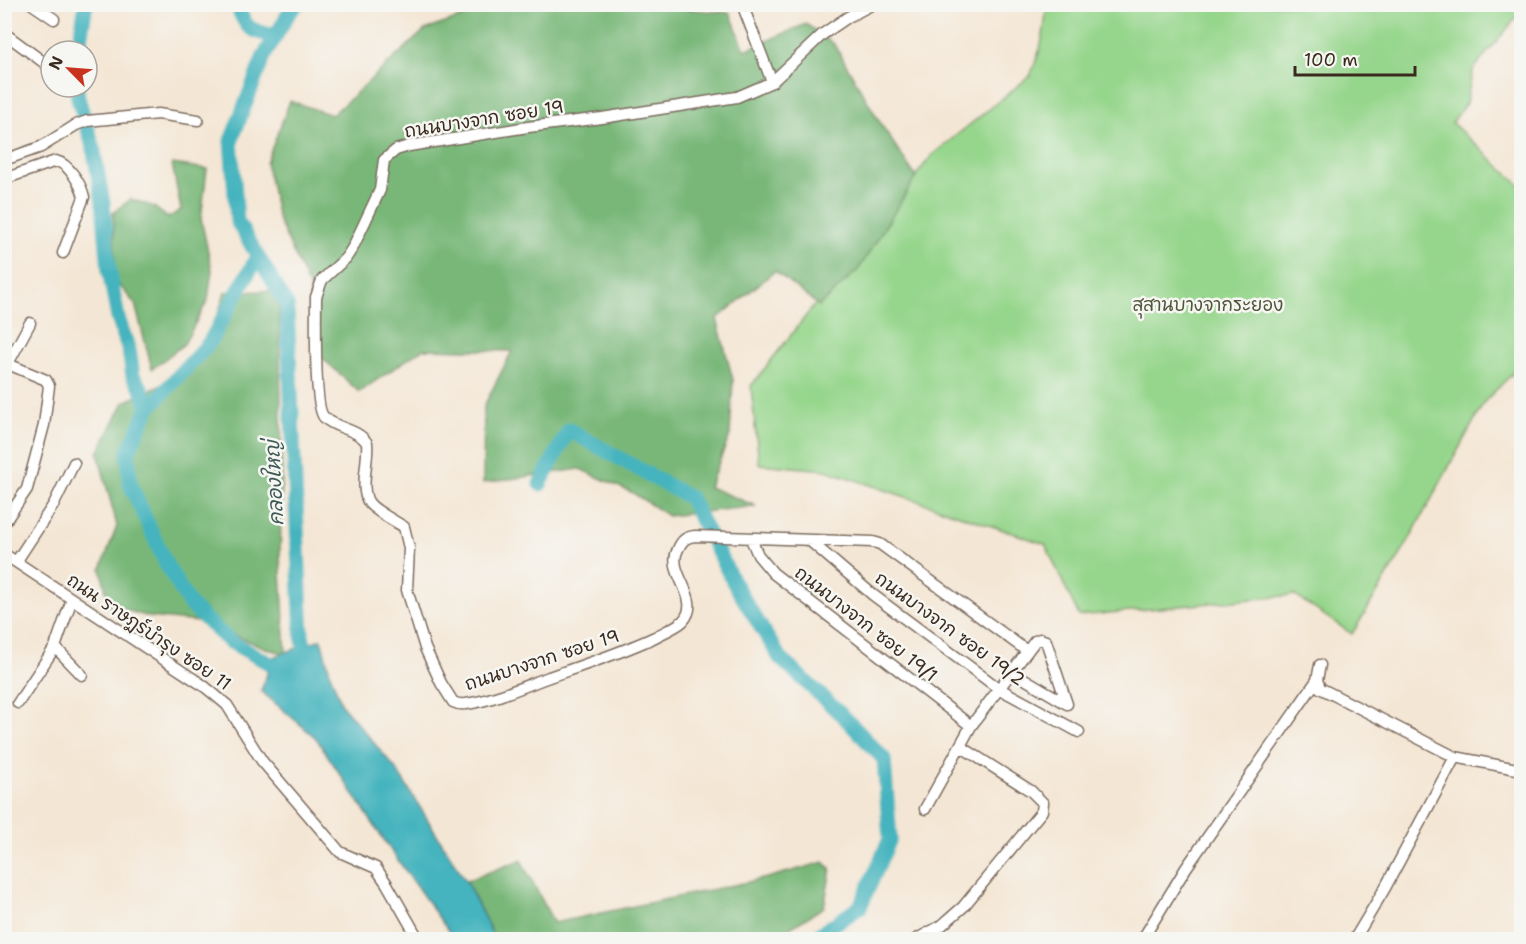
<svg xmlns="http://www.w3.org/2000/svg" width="1526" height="944" font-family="'Shantell Sans','Playpen Sans Thai',sans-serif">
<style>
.green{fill:#96d68c;stroke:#688055;stroke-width:1.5}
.forest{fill:#78b778;stroke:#5a704b;stroke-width:1.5}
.water{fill:#45b4be;stroke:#406f6e;stroke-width:1.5}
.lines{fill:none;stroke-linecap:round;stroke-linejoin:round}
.river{stroke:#45b4be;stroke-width:15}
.minor-casing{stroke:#7c6c5e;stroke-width:13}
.minor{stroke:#fff;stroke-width:10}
.labels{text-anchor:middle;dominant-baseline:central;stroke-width:5;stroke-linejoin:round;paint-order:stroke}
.street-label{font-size:18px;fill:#3b2a1e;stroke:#f6f6f2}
.park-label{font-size:18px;fill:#52553a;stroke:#f6f6f2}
.water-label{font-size:20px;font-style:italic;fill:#3e5a56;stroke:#f6f6f2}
</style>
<rect width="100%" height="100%" fill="#f6f6f2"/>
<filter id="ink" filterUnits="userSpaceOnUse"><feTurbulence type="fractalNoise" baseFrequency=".0167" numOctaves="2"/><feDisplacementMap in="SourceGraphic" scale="12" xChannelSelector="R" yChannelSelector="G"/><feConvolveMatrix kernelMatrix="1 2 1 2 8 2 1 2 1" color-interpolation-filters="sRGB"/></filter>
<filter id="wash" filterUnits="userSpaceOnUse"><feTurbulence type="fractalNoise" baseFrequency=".008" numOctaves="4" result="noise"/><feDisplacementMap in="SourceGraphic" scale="24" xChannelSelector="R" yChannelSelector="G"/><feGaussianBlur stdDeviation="1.35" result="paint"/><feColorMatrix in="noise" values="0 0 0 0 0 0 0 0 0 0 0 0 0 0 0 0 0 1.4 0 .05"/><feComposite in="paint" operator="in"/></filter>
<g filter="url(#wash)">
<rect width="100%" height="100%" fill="#f4e6d4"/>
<path class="green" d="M1046,5h475v7l-48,58 -7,33 -14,20 69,63v179l-36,36 -81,148 -52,85 -58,-39 -215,21 -34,-72 -219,-74 -67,-6 -8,-78 181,-231 98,-79c10,-23 16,-47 16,-71z"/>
<path class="forest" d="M653,4l9,3 68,6 15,37 61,-26 28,20 48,82 34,51 -57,92 -40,37 -44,-35 -58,48 16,61 -3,55 -21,52 47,19 -88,10 -35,-23 -53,-24 -97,14 1,-77 28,-55 -89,-2 -64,43 -42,-39 -8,-66 -31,-68 -12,-56 24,-62 42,14 93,-85 72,-25z
M172,164l35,5 -6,50 11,51 -4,30 -24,44 -32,25 -17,-65 -19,-23 -3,-68 18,-14 23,8 14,11 13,-8z
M279,291l3,185 -2,80 6,97 -15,-3 -72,-28 -50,-5 -40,-12 -8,-36 16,-43 -19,-73 26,-51 51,-23 22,-16 12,-20 16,-51z
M521,860l33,63 213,-45 57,-16 7,7 -7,38 -53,33 -276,-1 -29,-58z"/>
<path class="water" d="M321,639l10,37 11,29 54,64 70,112 29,58h-41l-64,-90 -74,-111 -55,-47 12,-34z"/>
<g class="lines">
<path class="river" d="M237,4c8,26 14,27 39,32
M297,4l-8,9 -25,43 -33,85 6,80 50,84 15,331 6,27
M78,51l8,-47
M77,87l1,11 15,48 10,57 6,67 9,48 11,32 4,26 9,13 6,20
M258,256l-49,87 -61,66 -20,43 2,32 36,80 24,41 39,36 49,27 9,7
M540,484l29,-54 121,68 44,85 46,75 64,59 40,42 6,80 -30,68 -49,33"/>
</g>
</g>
<g filter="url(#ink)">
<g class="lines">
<defs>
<path id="minor" d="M32,4l22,15
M742,4l30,78
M873,4l-25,13 -25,17 -51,48 -35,15 -135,21 -74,9 -119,19 -13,4 -12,10 -4,30 -27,57 -7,11 -24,22 -6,17c0,18 -2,111 8,120 11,12 33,11 43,26 2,17 -8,46 2,60 6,8 26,18 35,24l5,21 -2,42 18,58 16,35 12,19c4,2 8,3 13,2 28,-4 56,-17 83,-27 35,-12 72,-24 106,-40 9,-5 20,-9 28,-16 21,-23 -18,-47 -5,-72 4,-9 8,-12 17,-13l178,6 7,2 147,107
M4,33l42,31
M4,160l37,-13 35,-22 11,-4 71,-7 40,6
M4,179l52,-18c13,3 25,23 28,36l-21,56
M5,369l25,-46
M4,523l23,-34 17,-64 5,-39 -3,-6 -38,-16
M751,539l7,16 15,18 198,153
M810,541l63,54 125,93 81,44
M4,554l200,132 23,19 35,56 78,91 36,16 11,16 32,56
M16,562l38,-58 20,-41
M55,647l27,28
M1320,665l-3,15 3,8 135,69 67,13
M1011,671l56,33
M18,703l37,-56 17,-48
M925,809l46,-83 64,-85 5,-2 6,2 21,63
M915,940l26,-14 22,-19 79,-96 1,-8 -12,-12 -71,-45
M1142,940l44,-72 131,-188
M1354,940l31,-52 70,-131"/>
</defs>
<use href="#minor" class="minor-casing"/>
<use href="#minor" class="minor"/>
</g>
</g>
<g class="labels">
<g class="street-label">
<text transform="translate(484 119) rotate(-9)">ถนนบางจาก ซอย 19</text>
<text transform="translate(866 624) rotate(38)">ถนนบางจาก ซอย 19/1</text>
<text transform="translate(950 629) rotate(36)">ถนนบางจาก ซอย 19/2</text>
<text transform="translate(149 632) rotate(34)">ถนน ราษฎร์บำรุง ซอย 11</text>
<text transform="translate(542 660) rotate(-18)">ถนนบางจาก ซอย 19</text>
</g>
<g class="park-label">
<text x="1208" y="305">สุสานบางจากระยอง</text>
</g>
<g class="water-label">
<text transform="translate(274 483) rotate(-93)">คลองใหญ่</text>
</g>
</g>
<rect width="1526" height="944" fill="none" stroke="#f6f6f2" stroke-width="24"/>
<g transform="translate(69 69) rotate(295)"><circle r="28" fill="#f6f6f2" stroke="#aba49d" stroke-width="1.5"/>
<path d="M0-4.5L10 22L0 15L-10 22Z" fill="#c8321e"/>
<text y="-9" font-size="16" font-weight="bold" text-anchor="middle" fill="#3b2a1e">N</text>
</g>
<path d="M1295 66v9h120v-9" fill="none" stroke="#3b2a1e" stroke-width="3"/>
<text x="1304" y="66" font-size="18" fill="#3b2a1e" stroke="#f6f6f2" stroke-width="4.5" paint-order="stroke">100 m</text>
</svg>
